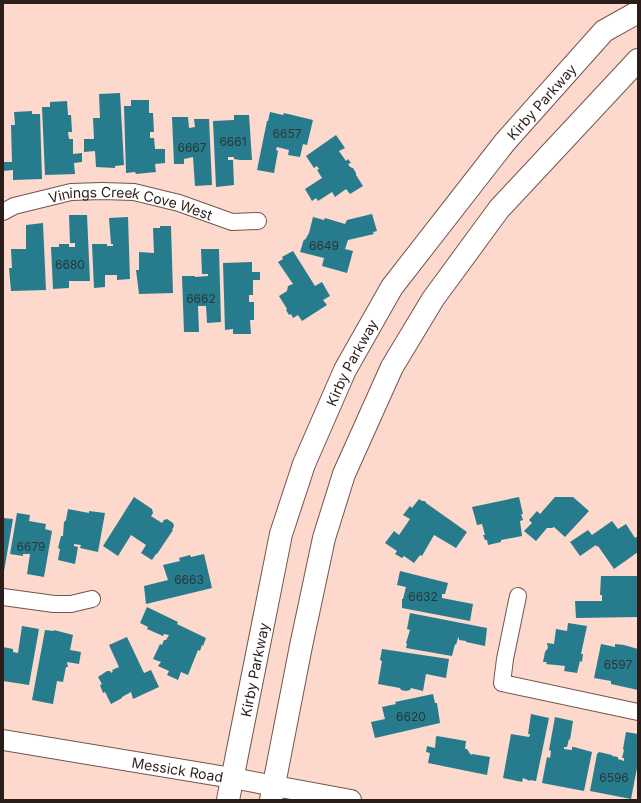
<svg xmlns="http://www.w3.org/2000/svg" width="641" height="803" font-family="Inter,sans-serif">
<style>
.building{fill:#267c8d}
.lines{fill:none;stroke-linecap:round;stroke-linejoin:round}
.minor-casing{stroke:#73554c;stroke-width:18}
.tertiary-casing{stroke:#73554c;stroke-width:22}
.secondary-casing{stroke:#73554c;stroke-width:24}
.minor{stroke:#fff;stroke-width:16}
.tertiary{stroke:#fff;stroke-width:20}
.secondary{stroke:#fff;stroke-width:22}
.labels{text-anchor:middle;dominant-baseline:central;stroke-width:3.5;stroke-linejoin:round;paint-order:stroke}
.number-label{font-size:12px;fill:#2a3637}
.street-label{font-size:14px;fill:#2b1e1a;stroke:#fcd8cd}
</style>
<rect width="100%" height="100%" fill="#fcd8cd"/>
<path class="building" d="M120,93l4,72 -9,1v2l-19,-1 -1,-16 -11,1v-13h10l-1,-21h7l-1,-24z
M131,100h18v13h4l1,19h-4v6h4l1,11h10v14l-10,1 1,8 -20,2 -1,-2 -9,1 -2,-67h7z
M67,101l1,14h3l1,17h-4l1,7h4v15l9,-1v9l-8,1 1,11 -30,1 -3,-68h8v-5z
M32,111v3h8l2,65 -29,1v-10l-10,1v-9h9l-1,-37h4l-1,-13z
M270,112l13,3 1,-2 29,7 -6,25 -4,-1 -3,13 -12,-2 1,-5 -12,-3 -1,3 2,1 -4,22 -17,-3 10,-49h1z
M234,115h15l3,45h-12l-6,-1v-2h-6v3h5l1,25 -18,2 -3,-66 21,-1z
M172,117h16l1,11 6,-1 -1,-8h15l3,66 -17,1 -2,-29 -9,2v5h-10z
M336,135l9,13 -6,3 7,10 2,-2 3,4 -3,1 2,3 3,1 3,5v2l7,11 -13,8 -4,-5 -11,8 -3,-5 -14,9 -2,-3 -4,3 -7,-12 17,-11 -5,-8 2,-1 -2,-3 -3,2 -8,-12z
M372,214l5,17 -4,1 1,2 -26,6 -3,9 8,2 -6,22 -25,-7 2,-8 -24,-6 4,-13 1,1 4,-7 4,-16 11,3 1,-2 20,6 2,-4z
M69,215h18l3,66h-21v7l-16,1 -2,-42h8v-3h10v3h6v-4h-5z
M128,217l2,62 -13,1v-5h-12v12l-11,1 -2,-44h15v2h6v-2h-2l-2,-26z
M43,223l3,67 -35,1 -2,-23h3l-1,-19h15v-24z
M160,226h11l2,67 -34,1 -3,-24h3v-18l15,1 -1,-25h7z
M201,249h18l2,73 -14,1 -1,-17h-8l1,26h-15l-2,-56h13v1l13,-1v-2h-6z
M293,251l22,35 7,-4 8,14 -7,4 4,5 -25,16 -4,-6 -5,3 -2,-4 -2,1 -3,-5 1,-1 -8,-13 8,-5 1,-5 5,-2 -15,-22 5,-3 -1,-2z
M252,262v10h8v8h-7v15h-4v7h5v18h-4l1,14h-18v-5l-8,1 -2,-67z
M134,497l18,12 1,4 -2,3 11,7 2,-3 3,-1 6,4 1,3 -2,4h1l-16,24h-1l-4,6 -11,-7 5,-8 -15,-10 -13,21 -15,-10z
M519,497l4,17h-2l2,6 -3,1 2,15 -21,4v2l-13,3 -1,-5h-2l-2,-5h2l-3,-11 -5,1 -5,-18z
M555,497h18l16,14 -24,26 -11,-10 -2,1h-5l-11,13 -12,-10 8,-8 -3,-3 8,-9 3,3z
M419,499l3,2h2l2,1v1l41,29 -11,16 -22,-13 -12,21 -2,-1 -6,8 -10,-7 -2,2 -7,-4 2,-3 -12,-8 9,-12 5,4 11,-16 -7,-4 7,-9 2,2z
M68,509l21,4v-2l16,2 -7,39 -18,-4 1,-3 -7,-1v2l4,1 -3,17 -17,-4 2,-11 -2,-1 3,-12h2l1,-14 2,-2z
M17,513l13,2 -1,6 17,3 -1,5 7,2 -8,46 -17,-3 3,-20h-7v2l-13,-2z
M3,518l10,1 -9,52h-1z
M612,521l6,8 8,-5 9,14 3,-2v16l-24,17 -16,-23 -1,1 -1,-2 -16,11 -10,-14 18,-12 4,5z
M204,554l8,34 -66,16 -2,-18 24,-6 -5,-15 17,-4 -1,-3 11,-3 1,2z
M400,571l48,12 -3,11h-3v4l31,6 -3,17 -68,-13v-9h1l3,-12 -9,-2z
M601,576h37v41l-62,1 -1,-17h27v-6h-2z
M147,607l31,15 -1,2 29,14 -3,8 -1,-1 -2,6 -2,-1 -10,25 -7,-3 -3,8 -11,-5 2,-4 -11,-5 3,-4 -8,-3 7,-15 2,1 2,-5h2l3,-5 -5,-1 -1,2 -16,-7 1,-2 -8,-4z
M410,613l77,15 -2,18 -19,-4v-1l-7,-1v-2l-2,-1 1,1 -2,7 -1,-1 -3,12 -46,-8 1,-4 -1,-1 4,-13 -3,-1z
M568,623l19,3 -6,28h2l-1,8 -2,-1 -3,12 -13,-2 1,-5 -19,-2 1,-2h-4l2,-10 3,-4 -1,-5 7,1 2,-15 11,2z
M22,626l17,3 -10,56 -26,-4v-34l10,2v3l5,1z
M45,630l9,1v-1l19,5 -3,15 11,2 -2,12 -12,-2 1,5h-2l-3,15 -6,-1 -4,23 -21,-4z
M127,637l17,36 7,-3 8,17 -26,12 -2,-7 -9,5v1l-11,6 -6,-12 -2,1 -3,-8 2,-1 -4,-7 9,-6h3l1,2 2,-2 -1,-1 7,-3 -10,-22z
M601,644l14,3v-3l9,1 14,4v41l-27,-6v-3l-17,-3z
M382,649l67,10 -3,19 -20,-4 -3,17 -12,-3 -1,2 -4,1 -5,-1 -1,-2 -22,-4 4,-23 -2,-1z
M433,694l2,9h2l3,20 -65,15 -4,-16 14,-3 -3,-12 14,-3 -1,-2z
M531,714l18,4 -13,63 -6,-1v1l-7,-3 -1,4 -19,-4 8,-44 18,3 1,-3h-2z
M555,717l18,4 -3,19 -1,-1 -2,8h-3v2l8,1v-3h2l18,5 -8,39 -42,-8 5,-26 3,1 1,-7 -2,-1z
M626,732l12,2v29l-7,36 -41,-8 7,-37 2,-2 13,3v1l6,1v2l6,2v-3h-2l2,-8 -1,-1z
M437,736l29,5 -1,8h2l4,6 1,-1 18,3 -3,18 -59,-12 2,-10 -4,-1 1,-6 8,2 1,-11z"/>
<g class="lines">
<defs>
<g id="minor">
<path id="s1" d="M3,212l11,-6 57,-14 31,-1 32,1 45,11 53,19 26,-1"/>
<path d="M518,596l-13,63 -3,24 136,29"/>
<path d="M3,597l51,7h17l21,-5"/>
</g>
<g id="tertiary">
<path id="s2" d="M3,740l229,38 119,22"/>
</g>
<g id="secondary">
<path id="s3" d="M228,800l53,-266 23,-70 41,-94 47,-83 113,-145 99,-111 34,-19"/>
<path d="M271,800l30,-154 23,-108 20,-64 48,-107 41,-68 66,-90 139,-149"/>
</g>
</defs>
<use href="#minor" class="minor-casing"/>
<use href="#tertiary" class="tertiary-casing"/>
<use href="#secondary" class="secondary-casing"/>
<use href="#minor" class="minor"/>
<use href="#tertiary" class="tertiary"/>
<use href="#secondary" class="secondary"/>
</g>
<g class="labels">
<g class="number-label">
<text x="287" y="133">6657</text>
<text x="233" y="141">6661</text>
<text x="192" y="147">6667</text>
<text x="324" y="245">6649</text>
<text x="70" y="264">6680</text>
<text x="201" y="298">6662</text>
<text x="31" y="546">6679</text>
<text x="189" y="579">6663</text>
<text x="423" y="596">6632</text>
<text x="618" y="664">6597</text>
<text x="411" y="716">6620</text>
<text x="614" y="777">6596</text>
</g>
<g class="street-label">
<text stroke="none"><textPath href="#s3" startOffset="781">Kirby Parkway</textPath></text>
<text stroke="none"><textPath href="#s1" startOffset="132">Vinings Creek Cove West</textPath></text>
<text stroke="none"><textPath href="#s3" startOffset="457">Kirby Parkway</textPath></text>
<text stroke="none"><textPath href="#s3" startOffset="133">Kirby Parkway</textPath></text>
<text stroke="none"><textPath href="#s2" startOffset="177">Messick Road</textPath></text>
</g>
</g>
<rect width="641" height="803" fill="none" stroke="#2b1e1a" stroke-width="8"/>
</svg>
